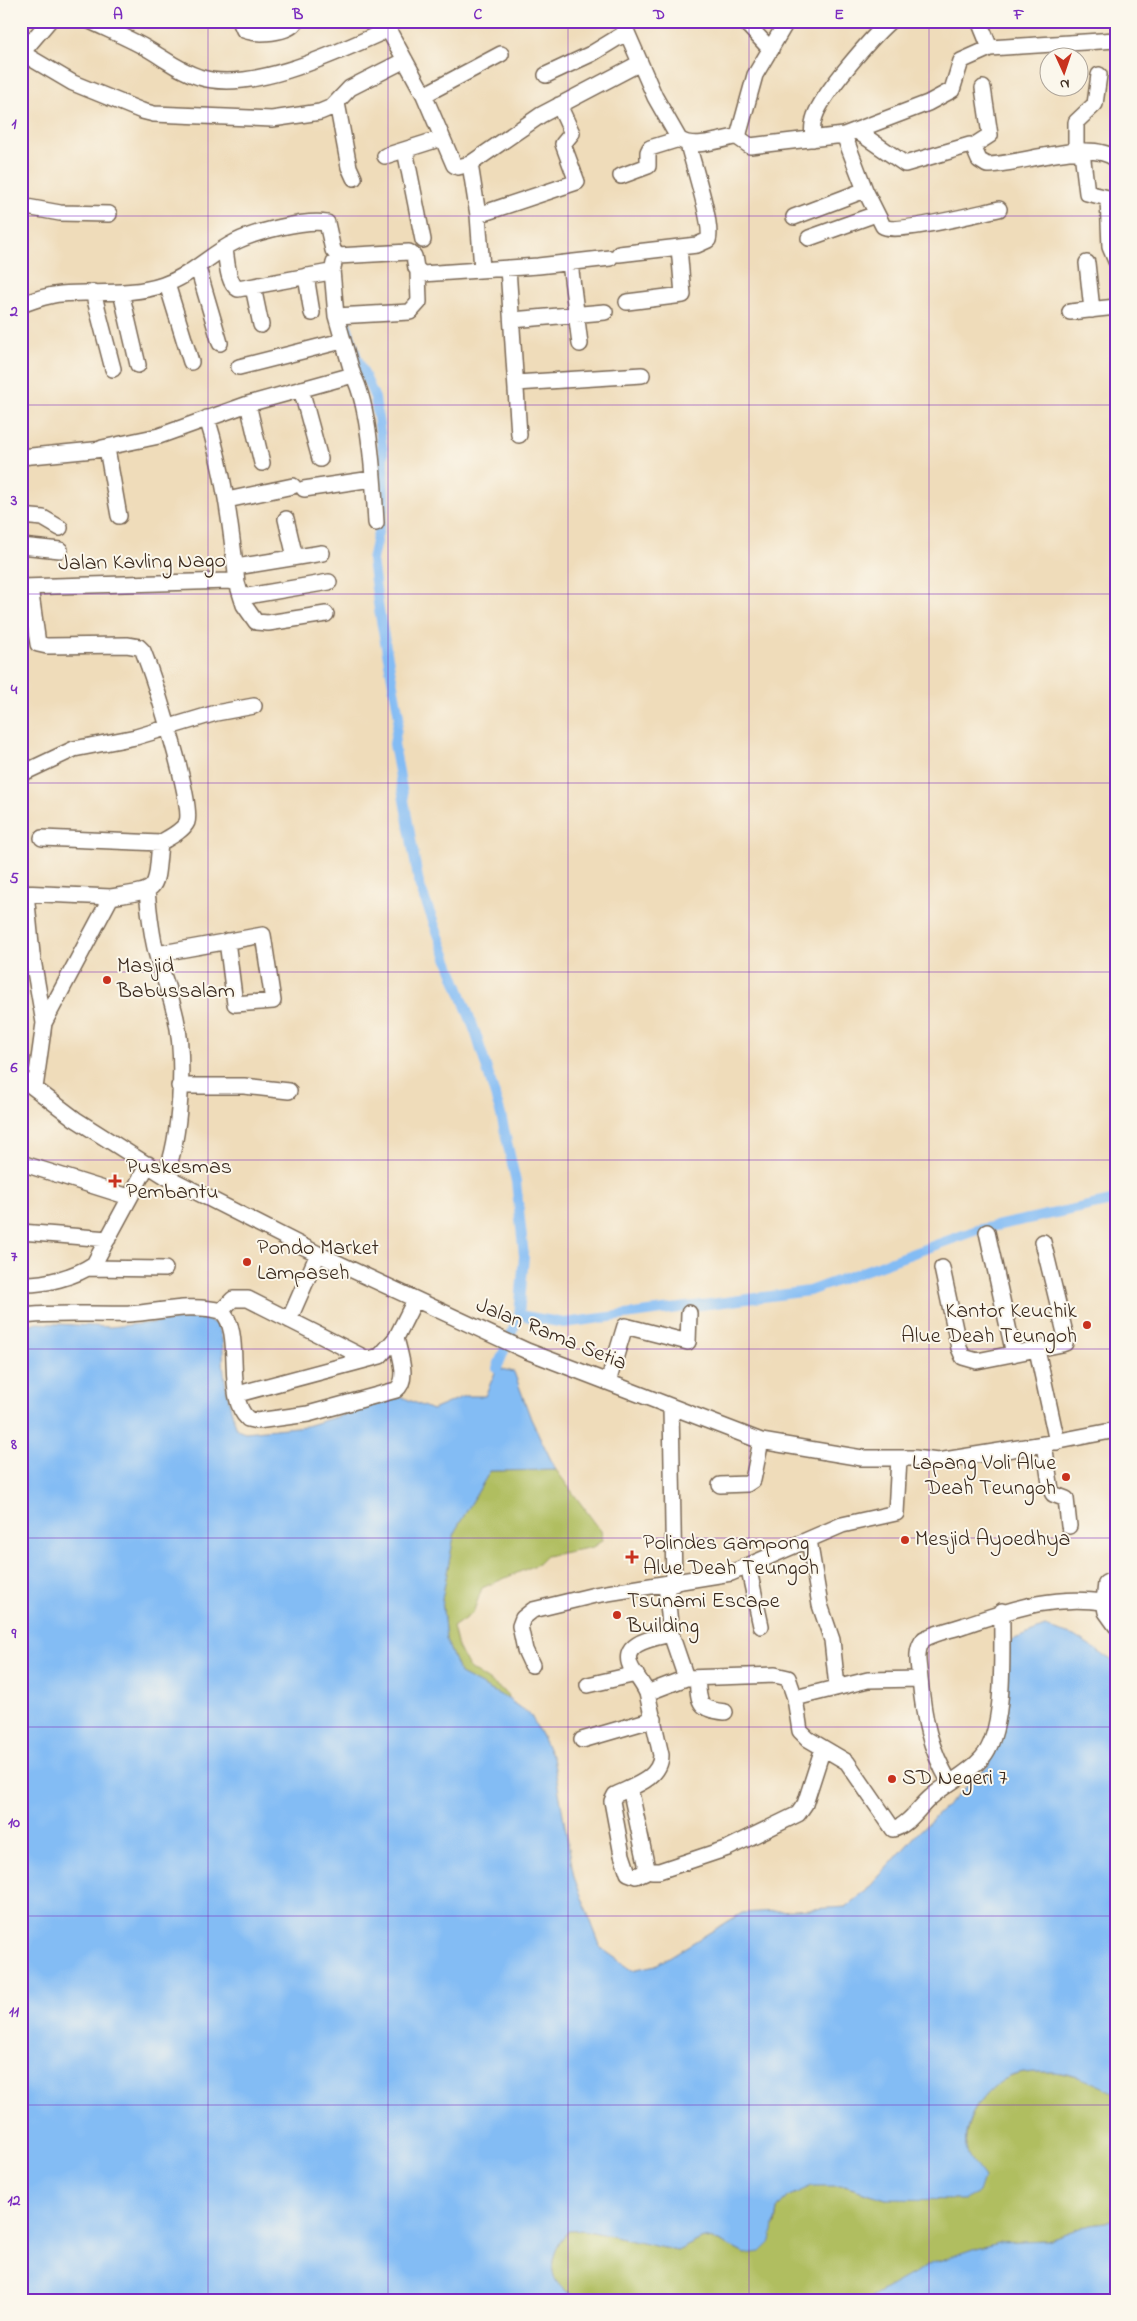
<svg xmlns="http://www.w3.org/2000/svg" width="1137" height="2321" font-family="'Indie Flower',sans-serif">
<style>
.green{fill:#b0be60;stroke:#76743f}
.water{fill:#83bcf4;stroke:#5f7389}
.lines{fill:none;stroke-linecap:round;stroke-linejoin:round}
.canal{stroke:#83bcf4;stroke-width:10}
.minor-casing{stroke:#7a6855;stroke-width:18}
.minor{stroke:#fff;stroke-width:15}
.grid{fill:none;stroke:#7b2cbf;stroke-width:1;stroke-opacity:0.55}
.poi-dot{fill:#c8321e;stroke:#fbf7ec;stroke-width:2}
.labels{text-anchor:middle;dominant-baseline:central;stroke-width:4;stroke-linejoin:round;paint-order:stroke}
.street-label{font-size:22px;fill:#3b2a1e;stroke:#fbf7ec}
.poi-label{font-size:22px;fill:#3b2a1e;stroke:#fbf7ec;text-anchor:start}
.neatline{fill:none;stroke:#7b2cbf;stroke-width:2}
.grid-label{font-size:16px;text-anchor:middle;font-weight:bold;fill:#7b2cbf}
</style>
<rect width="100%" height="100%" fill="#fbf7ec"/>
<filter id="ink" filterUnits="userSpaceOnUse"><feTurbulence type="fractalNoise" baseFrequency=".02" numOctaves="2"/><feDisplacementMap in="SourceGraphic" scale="10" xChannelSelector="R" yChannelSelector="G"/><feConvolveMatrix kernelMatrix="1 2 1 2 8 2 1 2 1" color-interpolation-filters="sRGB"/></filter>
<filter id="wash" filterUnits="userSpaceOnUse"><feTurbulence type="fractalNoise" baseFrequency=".0096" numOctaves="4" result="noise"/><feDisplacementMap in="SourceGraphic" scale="20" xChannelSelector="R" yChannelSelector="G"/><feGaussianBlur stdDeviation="1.12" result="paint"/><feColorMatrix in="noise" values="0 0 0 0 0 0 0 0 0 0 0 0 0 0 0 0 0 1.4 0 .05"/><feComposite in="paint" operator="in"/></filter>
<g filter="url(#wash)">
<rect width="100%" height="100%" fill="#efdcba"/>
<path class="green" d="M556,1470l45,61 2,9 -10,7 -47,9 -8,8 -56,24 -9,25 -20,14 5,20 11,21 38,25 1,6 -48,-25 -14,-34 -4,-41 13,-68 35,-60z
M1056,2072l30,7 30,14v125l-9,4 -16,2 -44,16 -49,2 -21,6 -43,15 -67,37h-263c-10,-2 -23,-2 -32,-6 -30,-12 -21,-45 -3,-63l15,-1 93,21 26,-13 16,3 26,13 30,-29 2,-15 10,-13 25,-12 32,1 42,13 98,-21c-5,-7 -15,-17 -17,-26 -7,-28 17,-65 43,-75 14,-6 31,-5 46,-5z"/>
<path class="water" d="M200,1318c7,2 16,4 19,11 6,13 3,29 5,43 2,20 7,38 13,57l8,3 61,-6 96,-29 30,13 33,-14h20l12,-28 17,4 17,47 25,51 -66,1 -35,60 -13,68 4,41 14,34 48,25 23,17 22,42 21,119 27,71 31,22 24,-5 86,-52 104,-6 18,-14 54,-60 70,-67 14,-65v-57l43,-17 29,9 42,27v430c-20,-9 -39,-19 -62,-21 -14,0 -32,-1 -45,5 -25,12 -50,46 -42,75 3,9 12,19 17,26l-5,15 -14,7 -79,-1 -41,-13h-33l-25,11 -10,13 -6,31 -11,11 -15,2 -26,-13 -16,-3 -26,13 -93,-21 -15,1c-18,18 -27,50 3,63 9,4 22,4 32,6h-583v-975l18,-2 71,4z
M1116,2218v82h-249l66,-37 44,-15 21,-6 49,-2 44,-16 16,-2z"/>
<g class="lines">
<path class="canal" d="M345,319l12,39 18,40 8,54 1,52 -12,56 7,50 20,106 -5,28 25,140 57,150 25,81 15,67 8,74 -5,59
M497,1368l22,-53 45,8 245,-32 168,-61 139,-30"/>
</g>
</g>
<g filter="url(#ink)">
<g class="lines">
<defs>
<path id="minor" d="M90,21c19,9 38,17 56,27 18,10 33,23 53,29 51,17 137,-24 184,-45l9,-11
M240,21l4,9c12,5 45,4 52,-9
M622,21l33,76 24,42c14,11 44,0 60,-3
M744,21l27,29
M787,21l-32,54 -16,58 1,6 10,7 94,-11 84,-32 24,-13 9,-29 29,-13 126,-8
M979,21l11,27
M388,29l36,66 30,70 4,2 12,-3 71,-49 99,-52
M22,53l51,30 69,28 12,3 118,5 48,-7 12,-5 18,-19 55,-28
M21,54l28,-33
M546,75l45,-21 36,-22
M424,95l77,-41
M337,103l12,64 5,11
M857,131l48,33 65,-19 3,1 6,14 8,5c33,0 102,-27 129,-6
M844,135l21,55 18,36c11,9 96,-13 116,-17
M813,139c-1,-8 -1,-15 2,-23 8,-23 56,-78 75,-95
M973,146l17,-11 -7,-47
M405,150l18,90
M1076,152v-30l19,-18 4,-29
M1082,152l5,41 21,5 2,49 6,14
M385,156l57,-18
M470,164l8,51 4,54
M621,176l27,-10v-14l2,-4 29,-9
M21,206l39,7 49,1
M478,215l99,-33 -14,-38 9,-11 -13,-28
M794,217l71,-27
M809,238l67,-24
M225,249c2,11 2,34 13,40l92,-17 3,-4 1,-5
M619,254l78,-9 11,-5c6,-13 -16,-79 -20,-96
M570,263l10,81
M1087,263l5,47
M198,268l22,75
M508,268l11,167
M332,270l4,46 17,59c17,31 21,111 23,148
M306,276l6,37
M167,284l24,78
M253,287l8,38
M93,292l20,77
M121,292l17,73
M627,302l56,-7 -4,-48
M21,305c13,-5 26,-10 40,-11 34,-3 70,2 102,-9 28,-9 46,-30 72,-43 20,-10 70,-23 92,-19l6,27 5,6 71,-4 5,4 2,12 6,6 116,-8 72,-8
M1070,312l46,-5
M336,316l74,-4 9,-10 -1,-29
M512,320l93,-8
M239,367l103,-26
M516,383l126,-8
M301,389l19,70
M248,404l14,59
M207,418c17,54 24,108 30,165
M102,448l57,-12 89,-32 105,-29
M21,457l83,-8 4,5 11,62
M304,489l68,-10
M227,500l66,-14
M21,516l22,2 17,10
M286,519l9,38
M21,546l39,4
M236,567l86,-14
M21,587l208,-6 8,2 7,22 12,17 12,1 58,-9
M30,587l8,57 9,2 80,-1 12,2 4,4c10,25 51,152 44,171 -4,9 -19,16 -27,21 -5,50 1,46 -49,54l-67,126 -9,65
M242,597l87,-15
M21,774l53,-25 62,-12 80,-24 38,-7
M42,838l118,5
M147,891c2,21 4,41 9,61 6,22 15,43 20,66 9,40 5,120 -11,158
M21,893l90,4
M26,893l6,61 12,69
M157,954l106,-19 10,66 -38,3 -8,-63
M21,1078l54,41 90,57 153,78 209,97 234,90 101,17h52l24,3 106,-17 72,-14
M179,1086h65l45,5
M21,1163l108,34
M21,1232l87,7
M987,1232l27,122
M89,1268l76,1
M942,1268l17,80 4,9 14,4 85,-17 3,-1 1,-6 -23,-95
M21,1284c23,1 54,-7 73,-20l54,-100
M221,1311l12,-12h15l119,60
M21,1316c36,-4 72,-1 108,-2 31,-2 62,-11 92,-3 24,20 2,86 27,108l9,2 51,-7 88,-24c14,-10 3,-38 0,-52
M289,1320l29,-66
M1037,1350l20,92
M608,1382l17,-56 63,16 1,-29
M238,1394l142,-38 16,-18 19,-38
M671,1407l3,177
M1044,1444l7,46 2,4 13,5 3,27
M720,1485l27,-1 6,-4 8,-39
M809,1540l11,65 12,35 5,47
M748,1566l13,60
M666,1584l5,50 15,44 89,-3 13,3 7,20 5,33 8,8 39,23 46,67c15,-3 26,-22 38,-32 16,-14 37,-23 51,-39 25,-28 19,-110 20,-147
M1104,1602l2,-19 10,-5
M532,1665l-7,-15 -5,-24 3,-8 10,-8 62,-15 136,-22 111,-48 54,-12 3,-55
M697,1678c2,25 1,31 28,34
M920,1679c4,41 9,68 30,104
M588,1685l48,-11
M647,1693c-4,-9 -10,-16 -15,-24 -15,-26 22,-31 39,-35
M795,1698l73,-18 52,-1c-1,-13 -6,-29 4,-40 13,-7 27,-9 41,-14 49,-16 86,-30 139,-23l2,10 10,14
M582,1740l72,-21
M630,1788l17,80 5,3h7l69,-23 70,-34 7,-10 18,-56
M646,1865l-1,7 -9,4 -8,-3 -6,-18 -10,-54 3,-6c19,-9 46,-17 46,-40l-14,-62 39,-15"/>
</defs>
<use href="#minor" class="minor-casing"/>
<use href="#minor" class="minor"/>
</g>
</g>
<path class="grid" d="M208,21v2279M388,21v2279M568,21v2279M749,21v2279M929,21v2279M21,216h1095M21,405h1095M21,594h1095M21,783h1095M21,972h1095M21,1160h1095M21,1349h1095M21,1538h1095M21,1727h1095M21,1916h1095M21,2105h1095"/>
<g class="poi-dot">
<circle cx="107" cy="980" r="5"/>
<path d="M112.5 1173.5h5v5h5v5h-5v5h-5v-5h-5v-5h5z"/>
<circle cx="247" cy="1262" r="5"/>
<circle cx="1087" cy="1325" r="5"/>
<circle cx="1066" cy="1477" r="5"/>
<circle cx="905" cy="1540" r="5"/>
<path d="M629.5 1549.5h5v5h5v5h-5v5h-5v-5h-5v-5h5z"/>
<circle cx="617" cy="1615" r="5"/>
<circle cx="892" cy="1779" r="5"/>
</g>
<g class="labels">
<g class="street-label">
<text transform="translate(142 563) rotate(-1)">Jalan Kavling Nago</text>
<text transform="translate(551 1335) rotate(22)">Jalan Rama Setia</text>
</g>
<g class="poi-label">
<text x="117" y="967">Masjid<tspan x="117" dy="25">Babussalam</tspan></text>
<text x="126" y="1168">Puskesmas<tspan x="126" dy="25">Pembantu</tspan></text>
<text x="257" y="1249">Pondo Market<tspan x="257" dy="25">Lampaseh</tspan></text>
<text x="1077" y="1312" text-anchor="end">Kantor Keuchik<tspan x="1077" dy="25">Alue Deah Teungoh</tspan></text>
<text x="1056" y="1464" text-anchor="end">Lapang Voli Alue<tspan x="1056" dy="25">Deah Teungoh</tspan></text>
<text x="915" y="1540">Mesjid Ayoedhya</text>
<text x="643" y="1544">Polindes Gampong<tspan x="643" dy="25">Alue Deah Teungoh</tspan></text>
<text x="627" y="1602">Tsunami Escape<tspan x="627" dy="25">Building</tspan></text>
<text x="902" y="1779">SD Negeri 7</text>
</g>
</g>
<rect width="1137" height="2321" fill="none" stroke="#fbf7ec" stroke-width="55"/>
<g transform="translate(1064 72) rotate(177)"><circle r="24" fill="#fbf7ec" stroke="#aea59a"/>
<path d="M0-4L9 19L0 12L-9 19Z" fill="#c8321e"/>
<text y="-8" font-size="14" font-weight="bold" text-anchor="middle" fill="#3b2a1e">N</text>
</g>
<rect x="28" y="28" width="1082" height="2266" class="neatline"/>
<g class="grid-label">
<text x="118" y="19">A</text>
<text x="298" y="19">B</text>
<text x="478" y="19">C</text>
<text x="659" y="19">D</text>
<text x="839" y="19">E</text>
<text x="1019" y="19">F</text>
<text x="14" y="128">1</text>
<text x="14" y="316">2</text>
<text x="14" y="505">3</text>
<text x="14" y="694">4</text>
<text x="14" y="883">5</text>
<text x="14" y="1072">6</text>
<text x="14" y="1261">7</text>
<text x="14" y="1449">8</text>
<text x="14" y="1638">9</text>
<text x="14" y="1827">10</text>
<text x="14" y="2016">11</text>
<text x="14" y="2205">12</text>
</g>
</svg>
